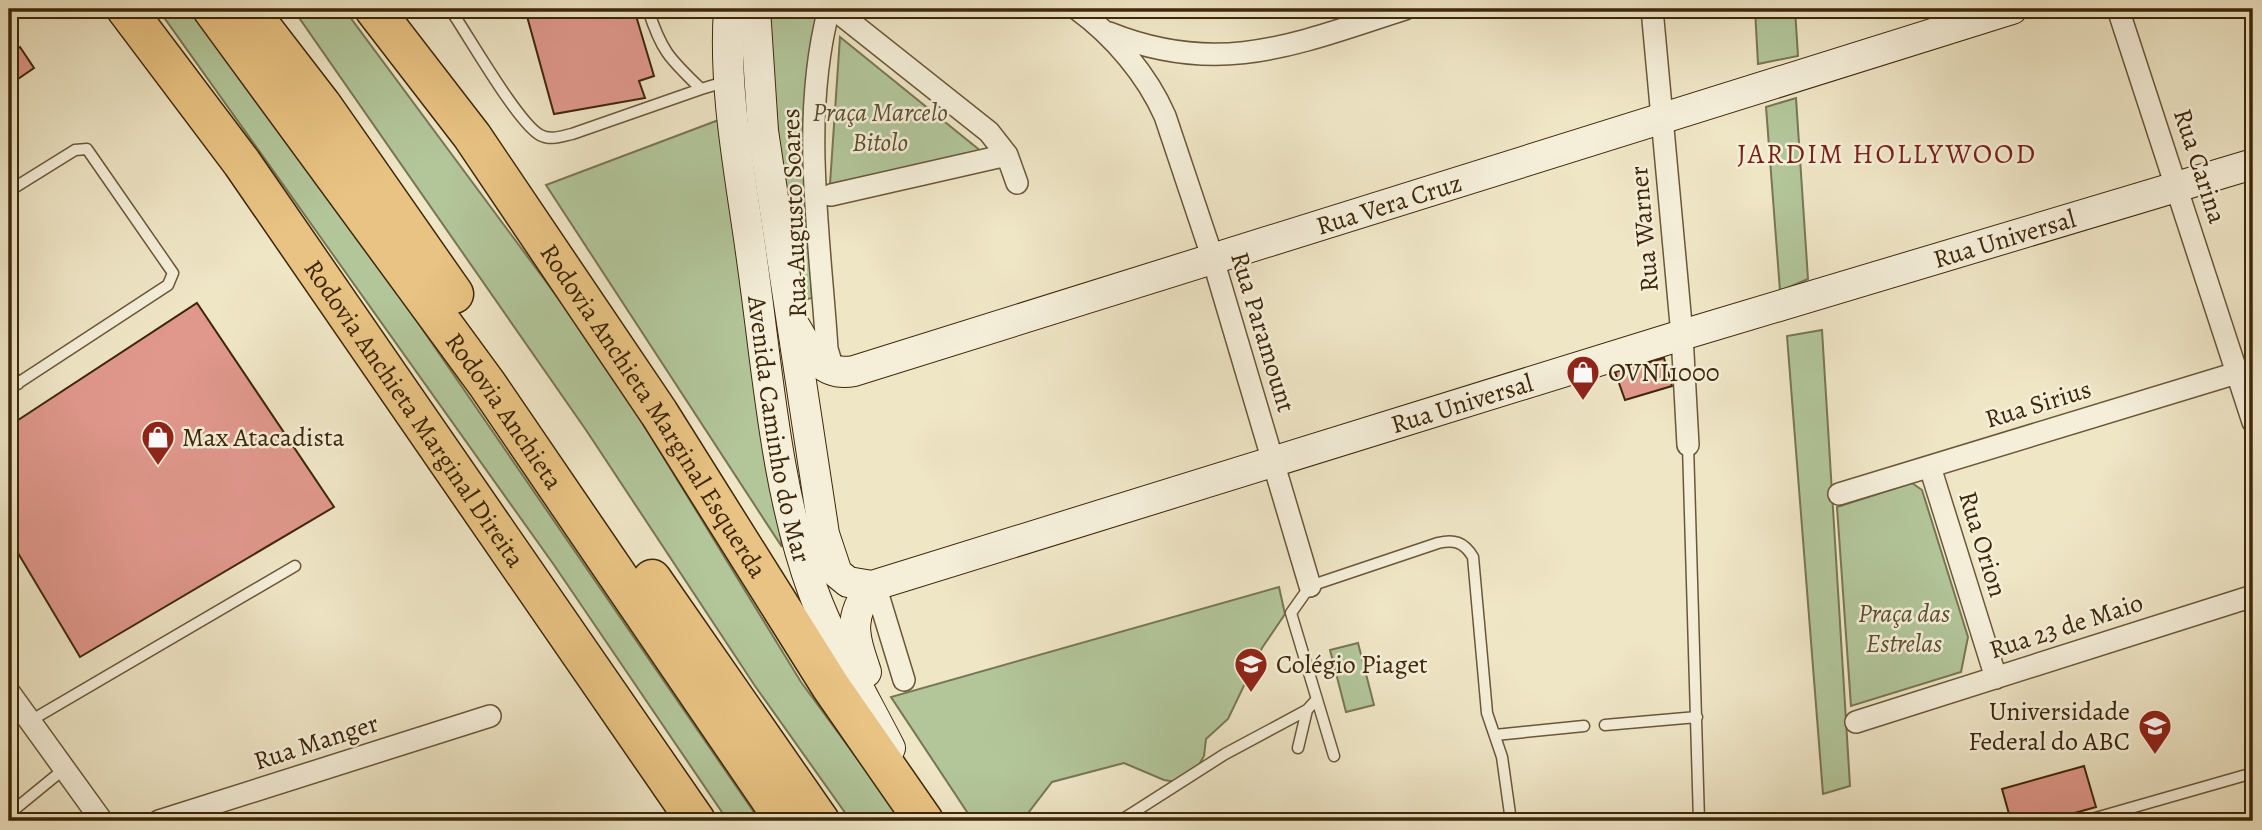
<svg xmlns="http://www.w3.org/2000/svg" width="2262" height="830" font-family="Alegreya,serif">
<style>
.green{fill:#b2c69a;stroke:#787652;stroke-width:2}
.building{fill:#e0988c;stroke:#3e2709;stroke-width:2}
.lines{fill:none;stroke-linecap:round;stroke-linejoin:round}
.lane-casing{stroke:#6a5738;stroke-width:13}
.street-casing{stroke:#6a5738;stroke-width:24}
.secondary-casing{stroke:#3e2709;stroke-width:32}
.highway-casing{stroke:#3e2709;stroke-width:41}
.lane{stroke:#f5efda;stroke-width:10}
.street{stroke:#f5efda;stroke-width:21}
.secondary{stroke:#f5efda;stroke-width:30}
.highway{stroke:#e8c383;stroke-width:38}
.labels{text-anchor:middle;dominant-baseline:central;stroke-width:5;stroke-linejoin:round;paint-order:stroke}
.park-label{font-size:26px;font-style:italic;fill:#5b4f2d;stroke:#f5efda}
.street-label{font-size:26px;fill:#3e2709;stroke:#f5efda}
.poi-label{font-size:26px;fill:#3e2709;stroke:#f5efda;text-anchor:start}
.neighbourhood-label{font-size:28px;letter-spacing:2px;fill:#7a1f14;stroke:#f5efda}
</style>
<rect width="100%" height="100%" fill="#efe6c6"/>
<filter id="stains"><feTurbulence type="fractalNoise" baseFrequency=".00286" numOctaves="4"/><feColorMatrix values="0 0 0 0 .2 0 0 0 0 .09 0 0 0 0 .02 0 0 0 .5 -.17"/></filter>
<radialGradient id="worn" r=".72"><stop offset=".6" stop-color="#630" stop-opacity="0"/><stop offset="1" stop-color="#630" stop-opacity=".3"/></radialGradient>
<path class="green" d="M158,9h40l43,56 519,756h-32l-174,-256z
M293,9h51l260,351 197,322 102,139h-52l-96,-135 -169,-256z
M767,9h54l-14,205 5,84 -9,2 -22,-135z
M1755,9h40l3,47 -40,8z
M840,37l142,115 -152,32z
M1796,98l12,181 -28,12 -14,-184z
M724,118l58,429 -236,-362z
M1822,330l28,456 -27,8 -36,-458z
M1912,483l10,7 46,147 -7,35 -110,34 -14,-199z
M1279,587l6,27 -23,34 -34,71 -22,20 -2,17 -16,28 -24,-4 -40,-17 -72,19 -30,39h-49l-82,-124z
M1358,643l16,62 -28,7 -16,-62z"/>
<path class="building" d="M525,9h109l20,67 -15,5 6,17 -91,16z
M20,47l14,21 -25,17v-31z
M197,303l137,204 -254,150 -71,-119v-112z
M1664,358l8,28 -47,14 -10,-28z
M2084,766l12,41 -50,14h-35l-9,-32z"/>
<g class="lines">
<defs>
<path id="lane" d="M648,9c13,42 22,50 53,80l27,-8
M452,12c17,25 66,111 88,123 11,6 22,1 32,-1l129,-45
M9,191l66,-41 12,-1 86,124 -5,12 -159,104
M9,369l9,15
M1688,445l11,376
M30,721l265,-155
M1605,725l92,-8
M1495,735l89,-9
M1298,748l9,-38
M1334,756l-43,-143 19,-27 128,-43c16,-4 26,-1 35,14l14,156 15,44 9,64
M9,814l55,-45
M1120,821l105,-67 82,-44 10,-11
M2085,821l168,-48"/>
<path id="street" d="M829,9c-29,109 -9,229 -2,340l7,23
M834,9l155,123 18,23 10,28
M1077,9c37,27 70,66 88,107l47,140 98,330
M1652,9l30,326 6,110
M2118,9l135,413
M1109,33c112,45 189,10 296,-24
M831,195l176,-40
M1930,467l66,211
M1839,494l414,-126
M875,585l29,95
M9,692l93,129
M1856,722l397,-126
M159,821l331,-105"/>
<g id="secondary">
<path id="s1" d="M729,9c-6,86 13,173 24,258 15,107 23,222 60,324 20,54 51,106 77,157"/>
<path id="s2" d="M755,9l8,122 61,403 13,39 11,9 24,4 810,-251 571,-171"/>
<path id="s3" d="M796,328c14,25 26,49 58,43l1158,-362"/>
<path d="M866,672c-12,-36 -19,-54 6,-86"/>
</g>
<g id="highway">
<path id="s4" d="M126,9l116,154 454,658"/>
<path id="s5" d="M212,9l275,375 298,437"/>
<path d="M248,9l74,96 132,189"/>
<path id="s6" d="M374,9l98,127 187,277 172,274 93,134"/>
<path d="M652,579l168,242"/>
</g>
</defs>
<use href="#lane" class="lane-casing"/>
<use href="#street" class="street-casing"/>
<use href="#secondary" class="secondary-casing"/>
<use href="#highway" class="highway-casing"/>
<use href="#lane" class="lane"/>
<use href="#street" class="street"/>
<use href="#secondary" class="secondary"/>
<use href="#highway" class="highway"/>
</g>
<defs>
<symbol id="shop-pin" viewBox="-11 -11 22 30"><path d="M0 17L-7.5 6A9.5 9.5 0 1 1 7.5 6Z" fill="#8f2418" stroke="#f5efda"/><path d="M-5-2.5h2.3a2.7 3.5 0 0 1 5.4 0H5L5.5 6h-11ZM-1.5-2.5h3a1.5 2.3 0 0 0-3 0Z" fill="#fff"/></symbol>
<symbol id="school-pin" viewBox="-11 -11 22 30"><path d="M0 17L-7.5 6A9.5 9.5 0 1 1 7.5 6Z" fill="#8f2418" stroke="#f5efda"/><path d="M0-5L7-2L0 1L-7-2ZM-4 1L0 2.5L4 1V4Q0 6-4 4Z" fill="#fff"/></symbol>
<symbol id="university-pin" viewBox="-11 -11 22 30"><path d="M0 17L-7.5 6A9.5 9.5 0 1 1 7.5 6Z" fill="#8f2418" stroke="#f5efda"/><path d="M0-5L7-2L0 1L-7-2ZM-4 1L0 2.5L4 1V4Q0 6-4 4Z" fill="#fff"/></symbol>
</defs>
<g fill-rule="evenodd">
<use href="#shop-pin" x="1564" y="353" width="38" height="52"/>
<use href="#shop-pin" x="139" y="418" width="38" height="52"/>
<use href="#school-pin" x="1232" y="645" width="38" height="52"/>
<use href="#university-pin" x="2136" y="707" width="38" height="52"/>
</g>
<g class="labels">
<g class="park-label">
<text x="880" y="112">Praça Marcelo<tspan x="880" dy="30">Bitolo</tspan></text>
<text x="1904" y="613">Praça das<tspan x="1904" dy="30">Estrelas</tspan></text>
</g>
<g class="street-label">
<text transform="translate(2200 166) rotate(72)">Rua Carina</text>
<text stroke="none"><textPath href="#s3" startOffset="639">Rua Vera Cruz</textPath></text>
<text transform="translate(794 213) rotate(-92)">Rua Augusto Soares</text>
<text transform="translate(1644 229) rotate(-95)">Rua Warner</text>
<text stroke="none"><textPath href="#s2" startOffset="1794">Rua Universal</textPath></text>
<text transform="translate(1263 332) rotate(73)">Rua Paramount</text>
<text stroke="none"><textPath href="#s2" startOffset="1227">Rua Universal</textPath></text>
<text transform="translate(2038 404) rotate(-17)">Rua Sirius</text>
<text stroke="none"><textPath href="#s5" startOffset="497">Rodovia Anchieta</textPath></text>
<text stroke="none"><textPath href="#s6" startOffset="490">Rodovia Anchieta Marginal Esquerda</textPath></text>
<text stroke="none"><textPath href="#s4" startOffset="497">Rodovia Anchieta Marginal Direita</textPath></text>
<text stroke="none"><textPath href="#s1" startOffset="424">Avenida Caminho do Mar</textPath></text>
<text transform="translate(1983 544) rotate(73)">Rua Orion</text>
<text transform="translate(2066 626) rotate(-18)">Rua 23 de Maio</text>
<text transform="translate(316 742) rotate(-18)">Rua Manger</text>
</g>
<g class="poi-label">
<text x="1608" y="372">OVNI1000</text>
<text x="182" y="437">Max Atacadista</text>
<text x="1276" y="664">Colégio Piaget</text>
<text x="2130" y="711" text-anchor="end">Universidade<tspan x="2130" dy="30">Federal do ABC</tspan></text>
</g>
<g class="neighbourhood-label">
<text x="1887" y="154">JARDIM HOLLYWOOD</text>
</g>
</g>
<rect width="2262" height="830" fill="none" stroke="#efe6c6" stroke-width="35"/>
<rect x="10" y="10" width="2241" height="809" fill="none" stroke="#3e2709" stroke-width="3.5"/>
<rect x="18" y="18" width="2227" height="795" fill="none" stroke="#3e2709" stroke-width="2"/>
<rect width="100%" height="100%" filter="url(#stains)"/>
<rect width="100%" height="100%" fill="url(#worn)"/>
</svg>
